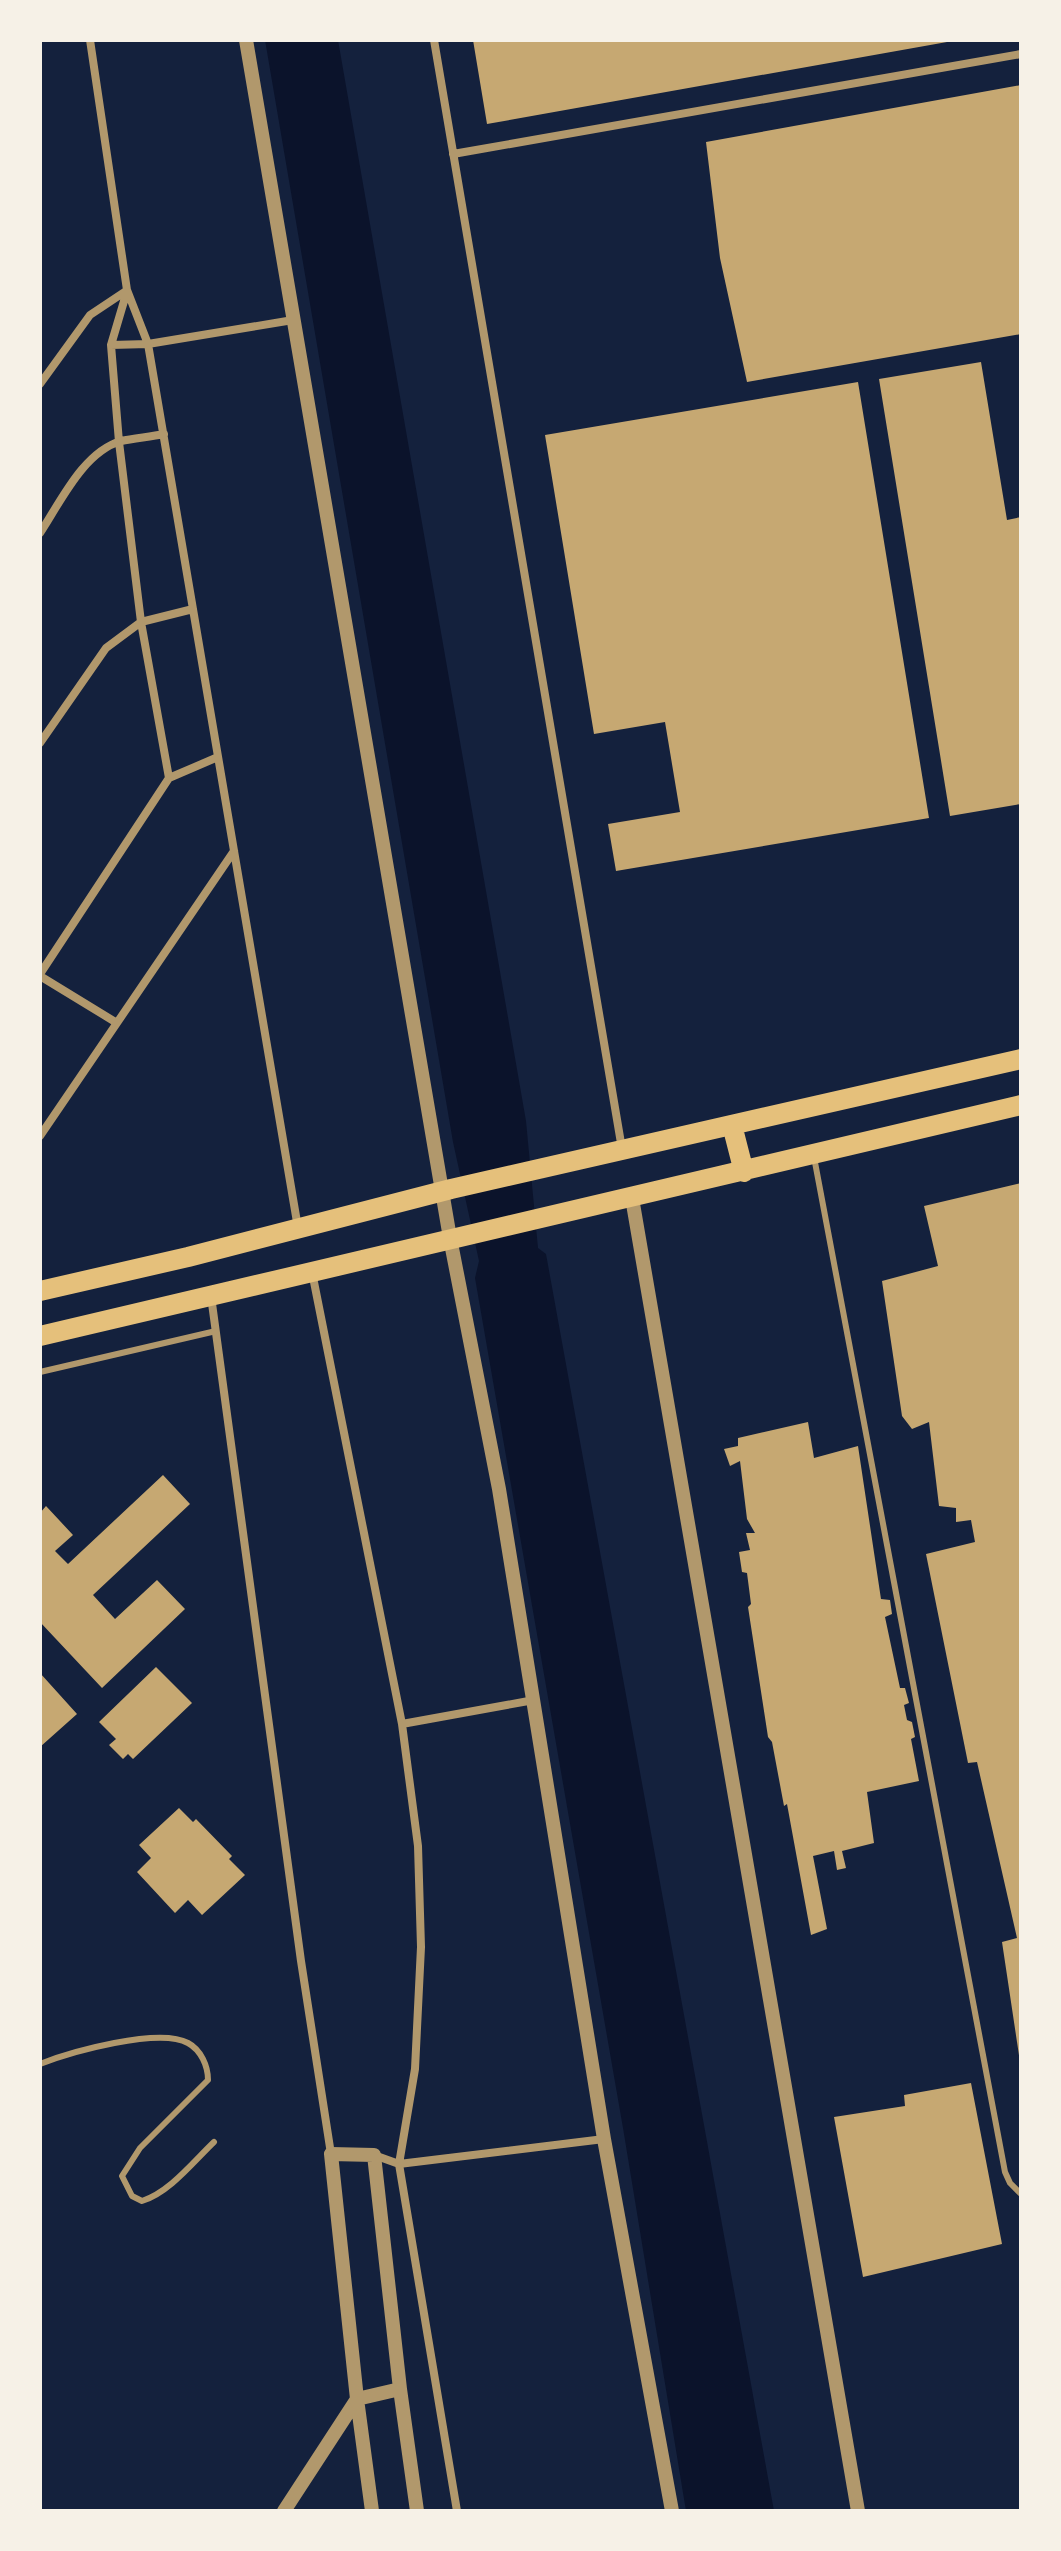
<svg xmlns="http://www.w3.org/2000/svg" width="1061" height="2551" font-family="'Exo 2',sans-serif">
<style>
.water{fill:#0b132b}
.building{fill:#c6a872}
.lines{fill:none;stroke-linecap:round;stroke-linejoin:round}
.service{stroke:#b1986c;stroke-width:6}
.minor{stroke:#b1986c;stroke-width:8}
.tertiary{stroke:#b1986c;stroke-width:14}
.primary{stroke:#e5c07b;stroke-width:20}
</style>
<rect width="100%" height="100%" fill="#14213d"/>
<path class="water" d="M265,40h73l188,1081 12,127 8,6 228,1257h-88l-63,-383 -148,-850 4,-17 -26,-119z"/>
<path class="building" d="M473,40h474v2l-460,82z
M1021,85v249l-274,48 -27,-124 -14,-116z
M981,362l26,158 14,-3v287l-71,12 -71,-437z
M858,382l71,436 -313,53 -8,-47 72,-12 -15,-90 -71,12 -49,-299z
M1021,1183v879h-1l-18,-120 15,-4 -40,-176 -9,1 -42,-209 49,-12 -4,-22 -15,2v-14l-17,-2 -10,-84 -17,7 -10,-13 -20,-135 56,-15 -14,-60z
M808,1422l6,36 44,-12 23,153 9,1 2,14 -7,3 15,71h5l4,15 -5,2 3,15 5,2 3,15 -4,2 8,42 -52,11 7,51 -32,8 4,17 -9,2 -3,-19 -21,5 14,73 -16,6 -24,-131 -3,2 -12,-64 -4,-5 -20,-130 3,-3 -4,-31 -5,-1 -3,-20 11,-2 -4,-17h9l-8,-14 -7,-58 -10,5 -6,-17 14,-3v-8z
M163,1475l27,29 -97,91 22,24 42,-39 28,29 -83,79 -62,-66v-109l6,-7 27,29 -18,16 13,13z
M156,1667l36,36 -59,56 -5,-5 -5,5 -14,-14 7,-6 -17,-17z
M40,1673l37,41 -37,33z
M179,1808l14,14 3,-3 36,37 -3,3 16,16 -43,40 -14,-15 -13,13 -38,-41 14,-14 -12,-13z
M971,2083l31,161 -139,33 -29,-160 71,-11 -1,-11z"/>
<g class="lines">
<path class="service" d="M814,1157l191,1015 5,11 11,11
M40,1372l176,-41
M40,2064c30,-12 119,-37 148,-21 13,7 20,23 20,37l-68,68 -18,28 10,20 10,5c28,-9 51,-39 72,-59"/>
<path class="minor" d="M90,40l37,250 21,54 150,884
M434,40l188,1109
M453,154l568,-100
M127,291l-16,54 8,97 22,180 28,156
M111,345l37,-1 145,-24
M40,384l50,-69 36,-24
M40,533c20,-30 43,-81 81,-92 13,-3 29,-4 43,-7
M40,743l66,-95 35,-26 52,-13
M40,974l129,-196 49,-21
M40,976l77,47
M40,1136l194,-285
M312,1272l90,452 16,122 3,101 -6,122 -16,95 58,347
M211,1296l90,665 30,193
M402,1724l132,-24
M374,2155l25,9 205,-25"/>
<path class="tertiary" d="M246,40l204,1198 49,251 105,650 68,372
M632,1198l226,1313
M284,2511l73,-112 43,-10
M372,2511l-15,-112 -26,-245 43,1 26,234 17,122"/>
<path class="primary" d="M732,1125l12,47
M40,1291l148,-34 263,-68 570,-130
M40,1336l981,-231"/>
</g>
<rect width="1061" height="2551" fill="none" stroke="#f6f1e7" stroke-width="84"/>
</svg>
